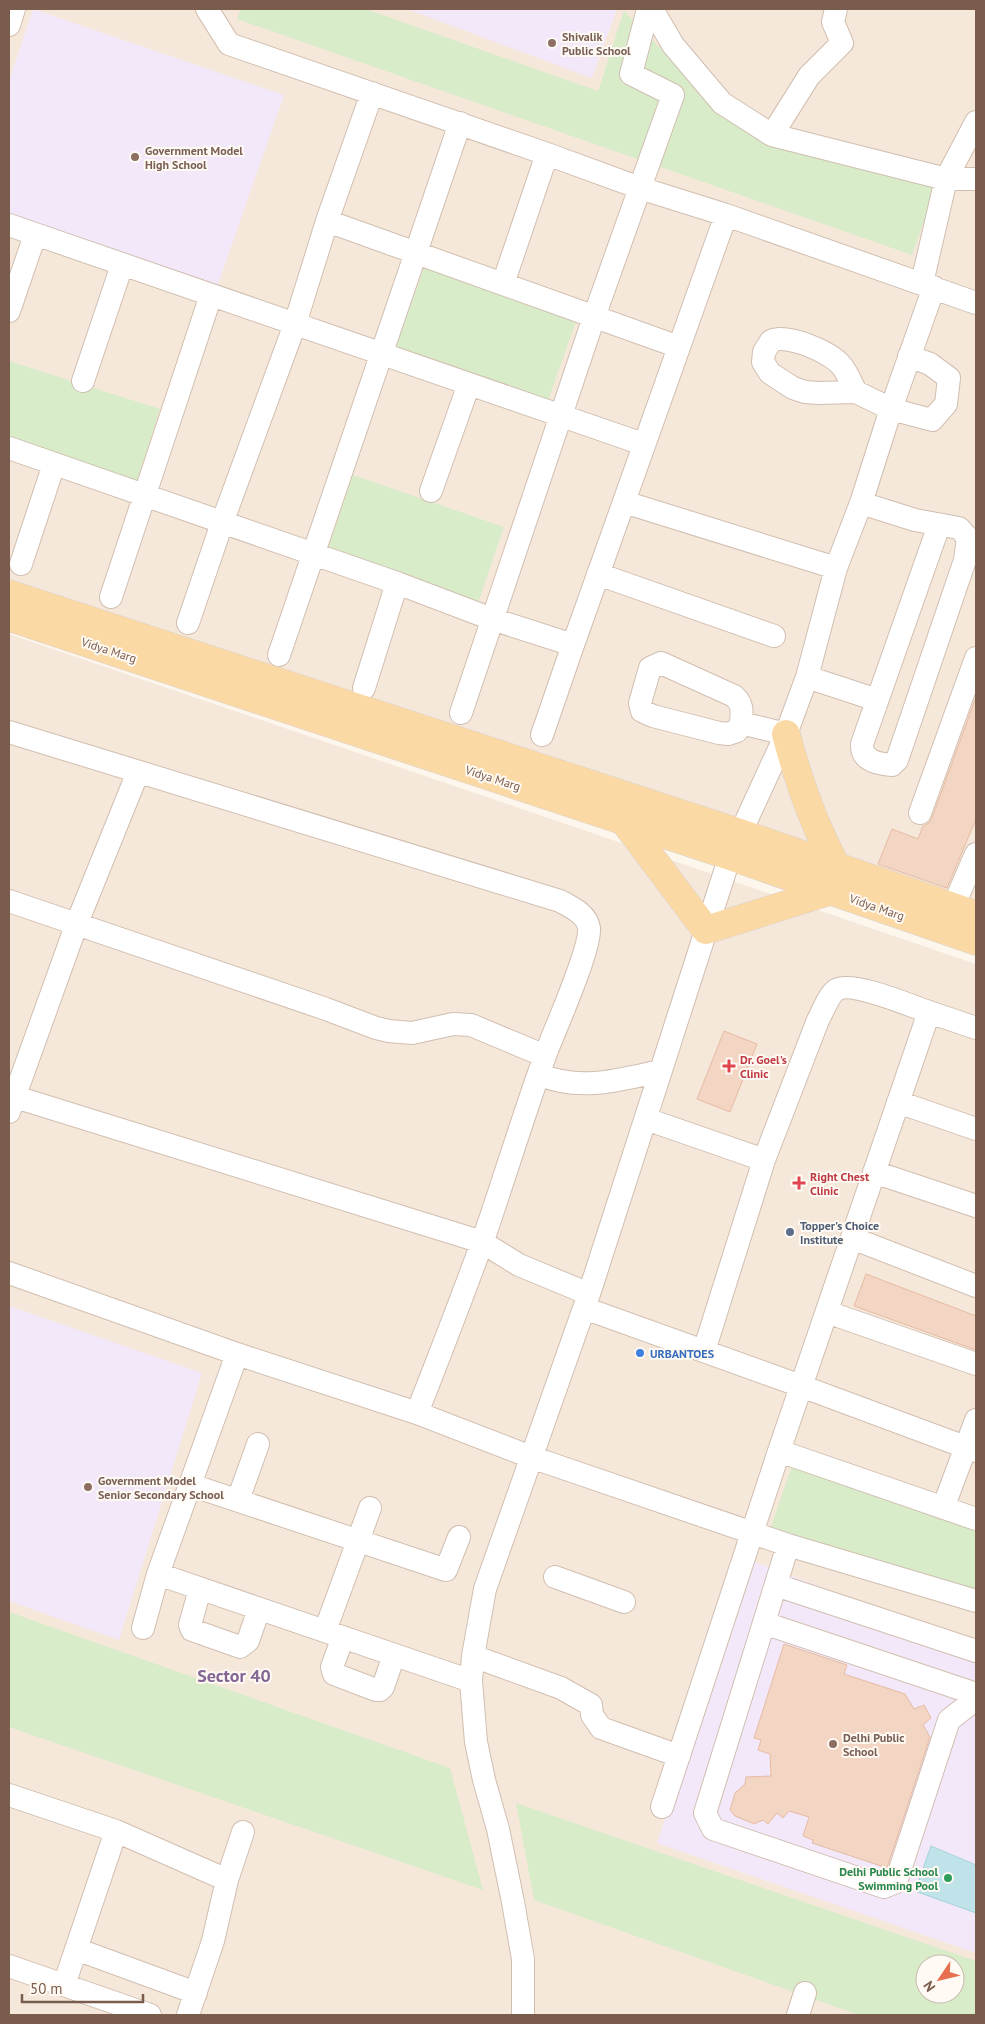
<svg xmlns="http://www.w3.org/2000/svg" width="985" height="2024" font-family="'PT Sans',sans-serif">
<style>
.residential{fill:#f5e8da;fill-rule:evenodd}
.education{fill:#f3e8fa}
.green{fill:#d8ecc9;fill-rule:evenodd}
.water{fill:#bfe3e8;stroke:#a5d3da}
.building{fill:#f3d5c3;stroke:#e6bba3}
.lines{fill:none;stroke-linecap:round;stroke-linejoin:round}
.minor-casing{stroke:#d1beb0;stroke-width:24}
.major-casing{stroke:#dad1cd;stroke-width:29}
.minor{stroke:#fff;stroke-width:22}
.major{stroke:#fbd9a5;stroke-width:28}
.education-dot{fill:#8d6e63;stroke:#fffaf3;stroke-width:2}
.health-dot{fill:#e0444e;stroke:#fffaf3;stroke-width:2}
.service-dot{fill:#5c6f8a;stroke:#fffaf3;stroke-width:2}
.shop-dot{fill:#3f7fe0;stroke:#fffaf3;stroke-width:2}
.leisure-dot{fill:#2e9e5b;stroke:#fffaf3;stroke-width:2}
.labels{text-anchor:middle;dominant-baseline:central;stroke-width:4;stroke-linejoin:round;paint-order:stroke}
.education-label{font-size:12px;font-weight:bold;fill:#785e54;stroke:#fffaf3;text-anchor:start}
.street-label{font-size:12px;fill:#7a5c4d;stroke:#fffaf3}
.health-label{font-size:12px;font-weight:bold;fill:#be3a42;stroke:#fffaf3;text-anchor:start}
.service-label{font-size:12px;font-weight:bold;fill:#4e5e75;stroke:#fffaf3;text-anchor:start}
.shop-label{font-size:12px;font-weight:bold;fill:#366cbe;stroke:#fffaf3;text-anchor:start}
.leisure-label{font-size:12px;font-weight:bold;fill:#27864d;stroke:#fffaf3;text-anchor:end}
.district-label{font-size:18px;font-weight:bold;fill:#846695;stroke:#fffaf3}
</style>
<rect width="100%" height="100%" fill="#fdf6ec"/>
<path class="residential" d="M9,9h967v914l-967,-334z
M9,634l967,330v1051h-967zM925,1964h30v30h-30z"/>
<path class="education" d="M33,9l251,86 -68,195 -207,-70v-139z
M407,9h210l-25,69z
M9,1306l193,67 -83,267 -110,-39z
M752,1561l224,84v308l-319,-110z"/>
<path class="green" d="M241,9h125l232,82 26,-80 105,108 213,51 -30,85 -675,-236z
M426,262l152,54 -32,90 -152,-54z
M9,361l151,48 -24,75 -127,-40z
M353,475l151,52 -26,76 -151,-52z
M793,1463l183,65v84l-209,-74z
M9,1612l441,156 33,122 -474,-163z
M516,1803l460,158v54h-117l-325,-115zM925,1964h30v30h-30z"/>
<path class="water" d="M931,1846l45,19v48l-61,-22z"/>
<path class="building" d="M976,697v122l-29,69 -69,-24 14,-35 26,10 5,-13 6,-3 3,-5z
M724,1031l33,13 -27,68 -33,-13z
M866,1274l110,42v34l-122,-44z
M784,1644l63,21 -3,9 61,20 9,15 10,-4 7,13 -8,7 7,12 -43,131 -75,-25 1,-3 -10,-4 6,-19 -20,-6 -6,7 -6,-5 -9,11 -5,-4 -9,4 -19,-8 -5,-6 5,-17 10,-9 1,-7 25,-1 -1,-22 -12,-4 3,-10 -7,-2z"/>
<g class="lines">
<defs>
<path id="minor" d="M207,9l22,35 318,110 93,34 86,27 250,88
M652,9l21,36 49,58 50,32
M836,9l-3,13 9,21 -33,33 -37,59 174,44h30
M9,25l5,-16
M327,221l352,126
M9,225l634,219
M922,283l24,-104 30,-57
M503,284l44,-130
M9,311l26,-76
M83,381l39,-116
M856,392c-5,-9 -9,-21 -16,-28 -11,-12 -53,-31 -69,-23l-7,11 -1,10 7,11 23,15 12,4 13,1 38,-1 35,17 41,11 14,-16 3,-26 -19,-14 -21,-8
M9,448l388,135 95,36 81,26
M431,491l38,-107
M624,502l212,66
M861,503l54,17 44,8 9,10 -3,22 -68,200 -5,5c-13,-1 -31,-4 -30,-21l77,-219
M21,564l33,-100
M598,574l176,62
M111,597l100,-302
M188,623l34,-100 73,-199 32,-103 45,-128
M279,655l181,-532
M807,677l70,23
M364,688l33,-105
M461,713l133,-396 79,-222 -42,-21 17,-65
M741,723c1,-12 2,-19 -7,-27l-73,-33 -11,5 -10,35 2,8 11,5 66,17 9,1 9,-3 4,-8 45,11
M9,732l551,169c11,6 27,13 29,27 2,21 -34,101 -43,125 -23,63 -42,127 -64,190 -21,57 -43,114 -65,170
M542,735l31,-90 153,-430
M920,813l56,-155
M9,901l317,108 50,19 13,3 23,2 41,-9 18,1 74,31
M953,907l23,-53
M929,1012l47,16
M539,1074c40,18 80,6 121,-3
M9,1095l473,147 37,23 70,29
M898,1102l78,27
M9,1112l68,-189 61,-151
M646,1119l118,41
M874,1172l102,34
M852,1238l124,48
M9,1273l228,81 180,59 114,44 257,88 188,56
M584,1308l217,78 175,65
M827,1312l149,52
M779,1451l197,68
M191,1485l255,85 13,-33
M238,1500l20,-56
M943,1508l33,-88
M788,1545l-83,268 8,16 171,58 12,-5 53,-162 27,-21
M158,1574l313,107
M555,1577l69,25
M776,1585l200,66
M200,1589l-10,36 2,5 48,17 8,-6 11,-32
M764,1623l212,71
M143,1628l15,-54 79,-220
M325,1631l45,-123
M343,1637l-11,30 2,7 42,16h4l3,-3 11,-32
M473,1656l88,32 30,17 1,10 9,13 78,28
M9,1795l107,36 111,49
M662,1807l117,-356 150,-439c-18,-6 -78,-32 -93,-22 -8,6 -13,21 -18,30l-54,140 -60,191
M76,1949l120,44
M9,1966l141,49
M64,1985l52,-154
M188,2015l25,-74 14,-61 16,-48
M523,2015v-56l-10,-57 -15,-73 -14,-49 -8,-38 -5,-61 2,-25 12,-67 104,-295 141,-438 56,-122 21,-57 29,-109 25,-65 30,-94 43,-122
M798,2015l7,-22"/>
<path id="major" d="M9,594l731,239 236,82
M9,617l721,239 246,85
M786,734c12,46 28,91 50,132
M624,821l82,109 124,-39"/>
</defs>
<use href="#minor" class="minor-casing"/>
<use href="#major" class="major-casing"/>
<use href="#minor" class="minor"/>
<use href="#major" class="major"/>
</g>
<g class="education-dot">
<circle cx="552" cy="43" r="5"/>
<circle cx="135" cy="157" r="5"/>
<circle cx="88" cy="1487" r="5"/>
<circle cx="833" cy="1744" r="5"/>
</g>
<g class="health-dot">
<path d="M726.5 1058.5h5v5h5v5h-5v5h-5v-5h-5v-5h5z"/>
<path d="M796.5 1175.5h5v5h5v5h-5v5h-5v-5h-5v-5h5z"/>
</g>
<circle class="service-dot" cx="790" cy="1232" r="5"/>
<circle class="shop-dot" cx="640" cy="1353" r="5"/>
<circle class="leisure-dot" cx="948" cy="1878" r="5"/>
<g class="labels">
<g class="education-label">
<text x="562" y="36">Shivalik<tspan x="562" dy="14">Public School</tspan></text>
<text x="145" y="150">Government Model<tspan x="145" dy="14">High School</tspan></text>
<text x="98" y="1480">Government Model<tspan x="98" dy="14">Senior Secondary School</tspan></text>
<text x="843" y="1737">Delhi Public<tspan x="843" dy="14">School</tspan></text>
</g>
<g class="street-label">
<text transform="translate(109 650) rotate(18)">Vidya Marg</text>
<text transform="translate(493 778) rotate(18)">Vidya Marg</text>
<text transform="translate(877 907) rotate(19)">Vidya Marg</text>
</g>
<g class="health-label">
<text x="740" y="1059">Dr. Goel's<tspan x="740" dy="14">Clinic</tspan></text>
<text x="810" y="1176">Right Chest<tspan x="810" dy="14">Clinic</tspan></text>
</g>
<g class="service-label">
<text x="800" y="1225">Topper's Choice<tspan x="800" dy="14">Institute</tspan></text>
</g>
<g class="shop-label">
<text x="650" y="1353">URBANTOES</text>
</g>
<g class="leisure-label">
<text x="938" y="1871">Delhi Public School<tspan x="938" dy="14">Swimming Pool</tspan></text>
</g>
<g class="district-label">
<text x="234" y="1675">Sector 40</text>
</g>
</g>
<rect width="985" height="2024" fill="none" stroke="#7a5c4d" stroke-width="20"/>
<g transform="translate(940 1979) rotate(235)"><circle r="24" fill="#fffaf3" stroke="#cabbb1"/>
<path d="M0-4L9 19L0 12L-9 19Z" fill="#e76f51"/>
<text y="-8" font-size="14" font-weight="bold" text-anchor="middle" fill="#7a5c4d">N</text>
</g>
<path d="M22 1994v8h121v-8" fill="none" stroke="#7a5c4d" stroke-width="2.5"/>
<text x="30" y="1994" font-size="15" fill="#7a5c4d" stroke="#fffaf3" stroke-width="4" paint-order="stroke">50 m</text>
</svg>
